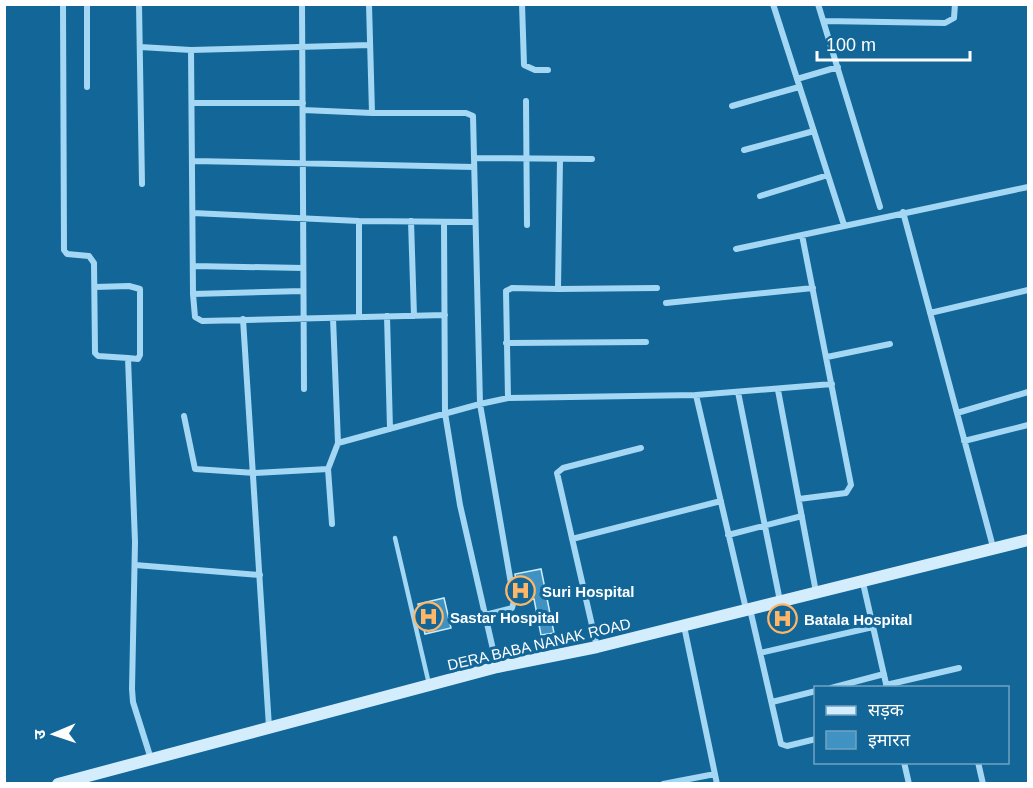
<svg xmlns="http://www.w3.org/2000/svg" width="1033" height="788" font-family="Helvetica,'Noto Sans Devanagari',sans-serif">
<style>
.building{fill:#3f92c1;stroke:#cbecfd;stroke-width:1.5}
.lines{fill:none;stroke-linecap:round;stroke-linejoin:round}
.service{stroke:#a3d7f3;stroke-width:4.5}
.minor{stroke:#a3d7f3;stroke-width:6}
.secondary{stroke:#d3edfd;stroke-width:12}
.labels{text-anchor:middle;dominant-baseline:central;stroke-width:6;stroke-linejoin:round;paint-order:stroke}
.poi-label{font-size:15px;font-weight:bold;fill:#fff;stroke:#126698;text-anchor:start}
.street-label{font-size:15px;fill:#fff;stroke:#126698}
</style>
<rect width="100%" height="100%" fill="#126698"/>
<path class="building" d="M541,569l13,64 -13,2 -7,-36 -15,3 -4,-28z
M444,598l7,30 -26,6 -7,-30z
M789,608l4,11 -15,5 -4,-10z"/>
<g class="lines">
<path class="service" d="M395,538l34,146"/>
<path class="minor" d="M63,4l1,246 3,4 22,2 5,7 1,90 3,3 30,2 7,184 -3,147 1,13 18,57
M87,4v83
M139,4l3,180
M302,4l2,385
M369,4l3,109
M522,4l2,61 11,5h13
M773,4l71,221
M818,4l62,203
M824,21l121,2 9,-5 1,-14
M140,47l51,3 179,-5
M191,50l2,244 2,23 7,4 243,-6
M797,79l41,-12
M526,101l1,124
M192,103h111
M732,106l67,-19
M303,110l69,3h94l7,3 7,288 34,197 -2,7 -27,7
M744,150l70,-19
M474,158l118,1
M193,161l281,6
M760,196l68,-21
M903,212l90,335
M193,213l166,8 116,1
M411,221l3,95
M444,222l1,191 15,92 37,162
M736,249l66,-14
M193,266l110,2
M95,287l34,-1 11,3v66l-2,4 -10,-1
M558,289l99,-1
M193,294l110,-3
M666,303l147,-15
M930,313l98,-23
M387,316l3,113
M359,317v-96
M243,319l26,408
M506,343l140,-1
M827,357l63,-13
M778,390l38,202
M738,392l42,209
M696,395l50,214
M508,398l-2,-107 6,-3 46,1 2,-130
M957,413l71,-21
M184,416l11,53 60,4 73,-4
M964,441l64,-16
M338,443l142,-39 28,-6 188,-3 136,-11
M799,499l47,-6 5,-8 -49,-250 226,-48
M332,524l-4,-55 10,-26 -5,-125
M728,535l74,-19
M572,539l149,-38
M135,565l125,10
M863,583l24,105
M750,609l31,135 6,2 29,-7
M684,626l33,158
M597,647l-40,-174 6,-5 78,-20
M760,653l113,-26
M886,685l73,-17
M831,688l53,-14
M772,702l44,-11
M904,762l5,22
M978,762l5,22
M663,784l52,-10"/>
<path class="secondary" d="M58,784l439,-117 100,-20 431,-107"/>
</g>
<defs>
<symbol id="hospital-ring" viewBox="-11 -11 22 22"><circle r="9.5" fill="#126698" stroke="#ffb666" stroke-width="1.5"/><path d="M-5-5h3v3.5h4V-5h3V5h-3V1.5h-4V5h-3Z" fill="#ffb666"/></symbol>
</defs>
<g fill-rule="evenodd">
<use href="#hospital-ring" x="504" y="574" width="33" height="33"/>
<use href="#hospital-ring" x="412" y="600" width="33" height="33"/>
<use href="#hospital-ring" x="766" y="602" width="33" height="33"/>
</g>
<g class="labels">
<g class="poi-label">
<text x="542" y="591">Suri Hospital</text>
<text x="450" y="617">Sastar Hospital</text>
<text x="804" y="619">Batala Hospital</text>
</g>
<g class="street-label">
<text transform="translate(539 644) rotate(-13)">DERA BABA NANAK ROAD</text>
</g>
</g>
<rect width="1033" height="788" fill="none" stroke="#ffffff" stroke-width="12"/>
<rect x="814" y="686" width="195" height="78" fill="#126698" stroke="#71a3c1" stroke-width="1.5"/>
<rect x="826" y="706" width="30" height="9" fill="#d3edfd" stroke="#71a3c1" stroke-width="1.5"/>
<text x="868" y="716" font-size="18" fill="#ffffff">सड़क</text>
<rect x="826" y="731" width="30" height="18" fill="#3f92c1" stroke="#71a3c1" stroke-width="1.5"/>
<text x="868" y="746" font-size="18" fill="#ffffff">इमारत</text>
<g transform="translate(54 734) rotate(268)" stroke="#126698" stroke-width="4.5" paint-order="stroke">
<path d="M0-4.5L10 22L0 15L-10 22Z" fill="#ffffff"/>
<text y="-9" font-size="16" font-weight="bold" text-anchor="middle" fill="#ffffff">उ</text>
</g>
<path d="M817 51v9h153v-9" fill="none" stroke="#ffffff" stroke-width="3"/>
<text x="826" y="51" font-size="18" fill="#ffffff" stroke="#126698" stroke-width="4.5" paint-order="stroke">100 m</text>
</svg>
